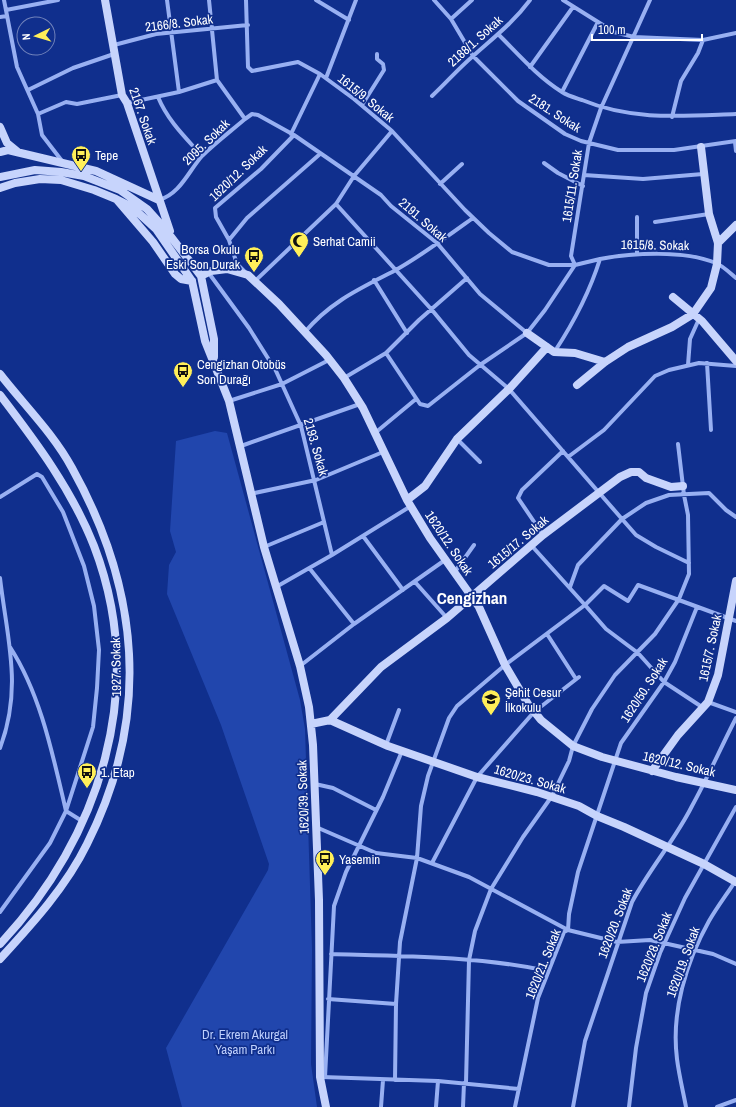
<svg xmlns="http://www.w3.org/2000/svg" width="736" height="1107" font-family="'Archivo Narrow',sans-serif">
<style>
.green{fill:#2146ad}
.lines{fill:none;stroke-linecap:round;stroke-linejoin:round}
.street{stroke:#98b0f2;stroke-width:4}
.secondary{stroke:#c7d4fc;stroke-width:8}
.labels{text-anchor:middle;dominant-baseline:central;stroke-width:3.5;stroke-linejoin:round;paint-order:stroke}
.street-label{font-size:13px;fill:#fff;stroke:#102f8d}
.poi-label{font-size:13px;fill:#fff;stroke:#102f8d;text-anchor:start}
.park-label{font-size:13px;fill:#bfd0fd;stroke:#102f8d}
.district-label{font-size:17px;font-weight:bold;fill:#fff;stroke:#102f8d}
</style>
<rect width="100%" height="100%" fill="#102f8d"/>
<path class="green" d="M215,431l12,2 73,267 5,29 7,220 -1,115 6,43h-135l-16,-59 102,-178 1,-6 -48,-139 -54,-131 2,-29 7,-13 -6,-21 6,-90z"/>
<g class="lines">
<path class="street" d="M4,0l13,67 21,47 4,21 20,26
M167,0l12,92
M209,0l8,80 28,39
M246,0l2,67 4,4 46,-9 22,12 34,25 38,32 73,79 24,23 23,19 37,13h26
M316,0l33,20
M434,0l17,19 22,37 45,45 47,33 16,7 37,9h56l62,-9
M563,0l51,32 20,5 69,3 33,-7
M6,10l52,-10
M0,17l7,-1
M451,19l21,-19
M499,35c20,20 39,42 63,57 6,4 14,6 20,8 51,21 100,16 154,14
M114,45l42,-11 92,-9
M530,67l43,-60
M326,78l30,-78
M28,90l45,-22 41,-14
M562,92l36,-70
M432,96c14,-13 26,-27 40,-39 21,-19 41,-34 58,-57
M158,97c10,24 27,40 44,59
M127,103l52,-11 38,-12
M362,105l22,-35 -1,-6 -6,-5v-5
M38,114l28,-12 11,2 45,-9
M672,117l9,-36 17,-28 5,-13
M291,134l29,-60
M735,142l1,9
M544,163l14,10 25,13
M584,175l59,4 60,-5
M440,184l22,-20
M159,200c21,-6 29,-28 43,-44 13,-13 29,-25 43,-37l7,-5 6,1 36,20 87,60 10,11 46,37 43,51 47,39
M336,204l96,106 37,45 40,34 59,68 36,-27 51,-54 14,-6 30,-7 37,3
M637,217v37
M655,222l54,-8
M229,240l18,-22 73,-64
M600,259l-25,6 -4,-9 18,-113 12,-35 49,-108
M208,272l41,56 27,43 25,55 31,129
M246,273l-9,-9 -8,-24 -13,-23 -1,-9 46,-39 33,-34
M374,280l33,53
M255,281l81,-77 18,-28 38,-45
M304,333c26,-31 55,-44 90,-62 27,-15 54,-35 79,-53
M555,351c19,-29 34,-57 45,-92 34,-6 83,-9 116,4 7,3 14,10 20,15
M386,353l34,51 8,2 52,-41 47,-32 18,-23 30,-45
M707,363l4,67
M688,365l2,-26 9,-20
M344,378l42,-25 33,-33 48,-42
M229,401l53,-17 47,-24
M375,433l41,-34
M457,439l23,23
M241,446l119,-42
M568,457l54,62 -44,46 -8,22
M250,494l66,-14 67,-28
M0,497l37,-23 5,3 21,35 21,54 10,40 5,44 -2,38 -4,39 -27,84 -16,32 -50,69
M543,535l-25,-37 4,-8 41,-39
M363,536l40,54
M264,547l60,-25
M689,563l-33,-16 -20,-12 -14,-16 24,-16 23,-8 40,-2 17,17 10,7
M310,569l44,55
M454,573l20,-28
M0,578c7,61 23,109 0,170
M415,582l32,36
M276,587l56,-32 79,-49
M547,634l29,45
M10,647c31,48 43,109 56,164l16,10
M300,666l54,-42 91,-64
M708,702l28,10
M702,707l-38,-25 -26,-29 -32,-24 -21,-24 19,-19 24,15 10,-16 98,36
M386,745l13,-35
M315,784l18,4 43,22
M316,827l60,26 41,5 52,19 99,53 49,12 33,-2 63,14 23,10
M432,863l45,-86 57,-65 45,-35
M331,954c72,2 146,2 217,17
M328,999l68,5
M322,1077l116,4 81,8
M325,1077l9,-171 12,-34 37,-75 19,-46
M395,1080l1,-76 4,-62 17,-84 4,-52 7,-30 21,-58 8,-12 48,-41 80,-60 -54,-60
M466,1083l3,-123 6,-29 16,-42 32,-52 29,-41 17,-35 4,-15 19,-37 23,-34 40,-41 24,-35 10,-25 -1,-59 -4,-20 -6,-51
M381,1107l2,-27
M436,1107l2,-26
M463,1107l1,-24
M515,1107l23,-109 26,-66 4,-2 1,-16 9,-42 43,-129 43,-61 11,-20 22,-55
M573,1107l12,-66 47,-139c18,-34 43,-62 60,-96 16,-29 29,-59 44,-88
M629,1107l7,-59 10,-55 14,-40 25,-55 51,-91
M686,1107c-3,-16 -7,-32 -9,-48 -6,-47 9,-97 32,-138 8,-14 18,-27 27,-41
M717,1107l19,-7"/>
<path class="secondary" d="M105,0l17,95 5,8 43,128
M0,127l7,16 11,9
M0,152l8,-2 88,21 63,29
M0,177l35,-7 26,2 23,4 36,14 27,19 18,20 36,47 13,63v18
M0,188l15,-5 25,-4 21,1 33,10 22,9 16,8 24,22 36,52 13,60 24,60 35,146 36,119 9,41 4,38 6,155 1,177 6,30
M117,200l36,42 22,32 6,5 11,2
M718,243l18,-18
M201,276l10,-5 16,-2 21,6 31,29 47,51 18,23 19,30 44,92 23,38 49,69 26,58 23,39 13,16 32,26 29,11 74,20 60,13
M673,297l29,24 34,40
M527,333l27,19 21,1 30,9
M0,374c24,31 53,59 72,94 68,122 79,249 15,376 -21,43 -55,80 -87,115
M577,385l28,-23 23,-15 44,-20 21,-13 18,-26 6,-24 1,-21 -9,-29 -8,-67
M0,395c36,47 72,95 94,151 54,141 7,291 -94,398
M407,500l18,-14 32,-47 52,-50 38,-42
M330,720l51,-53 66,-49 96,-83 77,-58 11,-5h8l7,6 25,9 12,-1
M311,724l19,-4 58,26 89,31 60,15 42,14 18,10 27,11 80,37 32,18
M652,771l26,-36 30,-33 10,-27 18,-94"/>
</g>
<defs>
<symbol id="bus-pin" viewBox="-11 -11 22 30"><path d="M0 17L-7.5 6A9.5 9.5 0 1 1 7.5 6Z" fill="#ffef59" stroke="#102f8d"/><path d="M-5-6H5V4H4V6H2V4H-2V6H-4V4H-5ZM-3.5-4V0h7V-4ZM-3.5 1.2v1.5H-2V1.2ZM2 1.2v1.5H3.5V1.2Z" fill="#111"/></symbol>
<symbol id="mosque-pin" viewBox="-11 -11 22 30"><path d="M0 17L-7.5 6A9.5 9.5 0 1 1 7.5 6Z" fill="#ffef59" stroke="#102f8d"/><path d="M3.5-4.9A6 6 0 1 0 3.5 4.9A5 5 0 1 1 3.5-4.9Z" fill="#111"/></symbol>
<symbol id="school-pin" viewBox="-11 -11 22 30"><path d="M0 17L-7.5 6A9.5 9.5 0 1 1 7.5 6Z" fill="#ffef59" stroke="#102f8d"/><path d="M0-5L7-2L0 1L-7-2ZM-4 1L0 2.5L4 1V4Q0 6-4 4Z" fill="#111"/></symbol>
</defs>
<g fill-rule="evenodd">
<use href="#bus-pin" x="70" y="144" width="22" height="30"/>
<use href="#mosque-pin" x="288" y="230" width="22" height="30"/>
<use href="#bus-pin" x="243" y="245" width="22" height="30"/>
<use href="#bus-pin" x="172" y="360" width="22" height="30"/>
<use href="#school-pin" x="480" y="688" width="22" height="30"/>
<use href="#bus-pin" x="76" y="761" width="22" height="30"/>
<use href="#bus-pin" x="314" y="848" width="22" height="30"/>
</g>
<g class="labels">
<g class="street-label">
<text transform="translate(179 23) rotate(-7)">2166/8. Sokak</text>
<text transform="translate(475 41) rotate(-42)">2188/1. Sokak</text>
<text transform="translate(366 98) rotate(39)">1615/9. Sokak</text>
<text transform="translate(555 113) rotate(33)">2181. Sokak</text>
<text transform="translate(143 116) rotate(71)">2167. Sokak</text>
<text transform="translate(206 142) rotate(-44)">2095. Sokak</text>
<text transform="translate(238 173) rotate(-44)">1620/12. Sokak</text>
<text transform="translate(572 186) rotate(-81)">1615/11. Sokak</text>
<text transform="translate(423 220) rotate(41)">2191. Sokak</text>
<text transform="translate(655 245) rotate(1)">1615/8. Sokak</text>
<text transform="translate(316 447) rotate(74)">2193. Sokak</text>
<text transform="translate(518 542) rotate(-40)">1615/17. Sokak</text>
<text transform="translate(449 543) rotate(56)">1620/12. Sokak</text>
<text transform="translate(710 648) rotate(-78)">1615/7. Sokak</text>
<text transform="translate(116 667) rotate(-91)">1927. Sokak</text>
<text transform="translate(644 690) rotate(-57)">1620/50. Sokak</text>
<text transform="translate(679 764) rotate(13)">1620/12. Sokak</text>
<text transform="translate(530 779) rotate(16)">1620/23. Sokak</text>
<text transform="translate(303 797) rotate(-92)">1620/39. Sokak</text>
<text transform="translate(615 923) rotate(-69)">1620/20. Sokak</text>
<text transform="translate(654 947) rotate(-68)">1620/28. Sokak</text>
<text transform="translate(683 962) rotate(-70)">1620/19. Sokak</text>
<text transform="translate(543 964) rotate(-68)">1620/21. Sokak</text>
</g>
<g class="poi-label">
<text x="95" y="155">Tepe</text>
<text x="313" y="241">Serhat Camii</text>
<text x="240" y="249" text-anchor="end">Borsa Okulu<tspan x="240" dy="15">Eski Son Durak</tspan></text>
<text x="197" y="364">Cengizhan Otobüs<tspan x="197" dy="15">Son Durağı</tspan></text>
<text x="505" y="692">Şehit Cesur<tspan x="505" dy="15">İlkokulu</tspan></text>
<text x="101" y="772">1. Etap</text>
<text x="339" y="859">Yasemin</text>
</g>
<g class="park-label">
<text x="245" y="1034">Dr. Ekrem Akurgal<tspan x="245" dy="15">Yaşam Parkı</tspan></text>
</g>
<g class="district-label">
<text x="472" y="597">Cengizhan</text>
</g>
</g>
<g transform="translate(36 36) rotate(265)"><circle r="19" fill="#102f8d" stroke="#7082bb"/>
<path d="M0-3L7 15L0 10L-7 15Z" fill="#ffef59"/>
<text y="-6" font-size="11" font-weight="bold" text-anchor="middle" fill="#ffffff">N</text>
</g>
<path d="M592 34v6h110v-6" fill="none" stroke="#ffffff" stroke-width="2"/>
<text x="598" y="34" font-size="12" fill="#ffffff" stroke="#102f8d" stroke-width="3" paint-order="stroke">100 m</text>
</svg>
